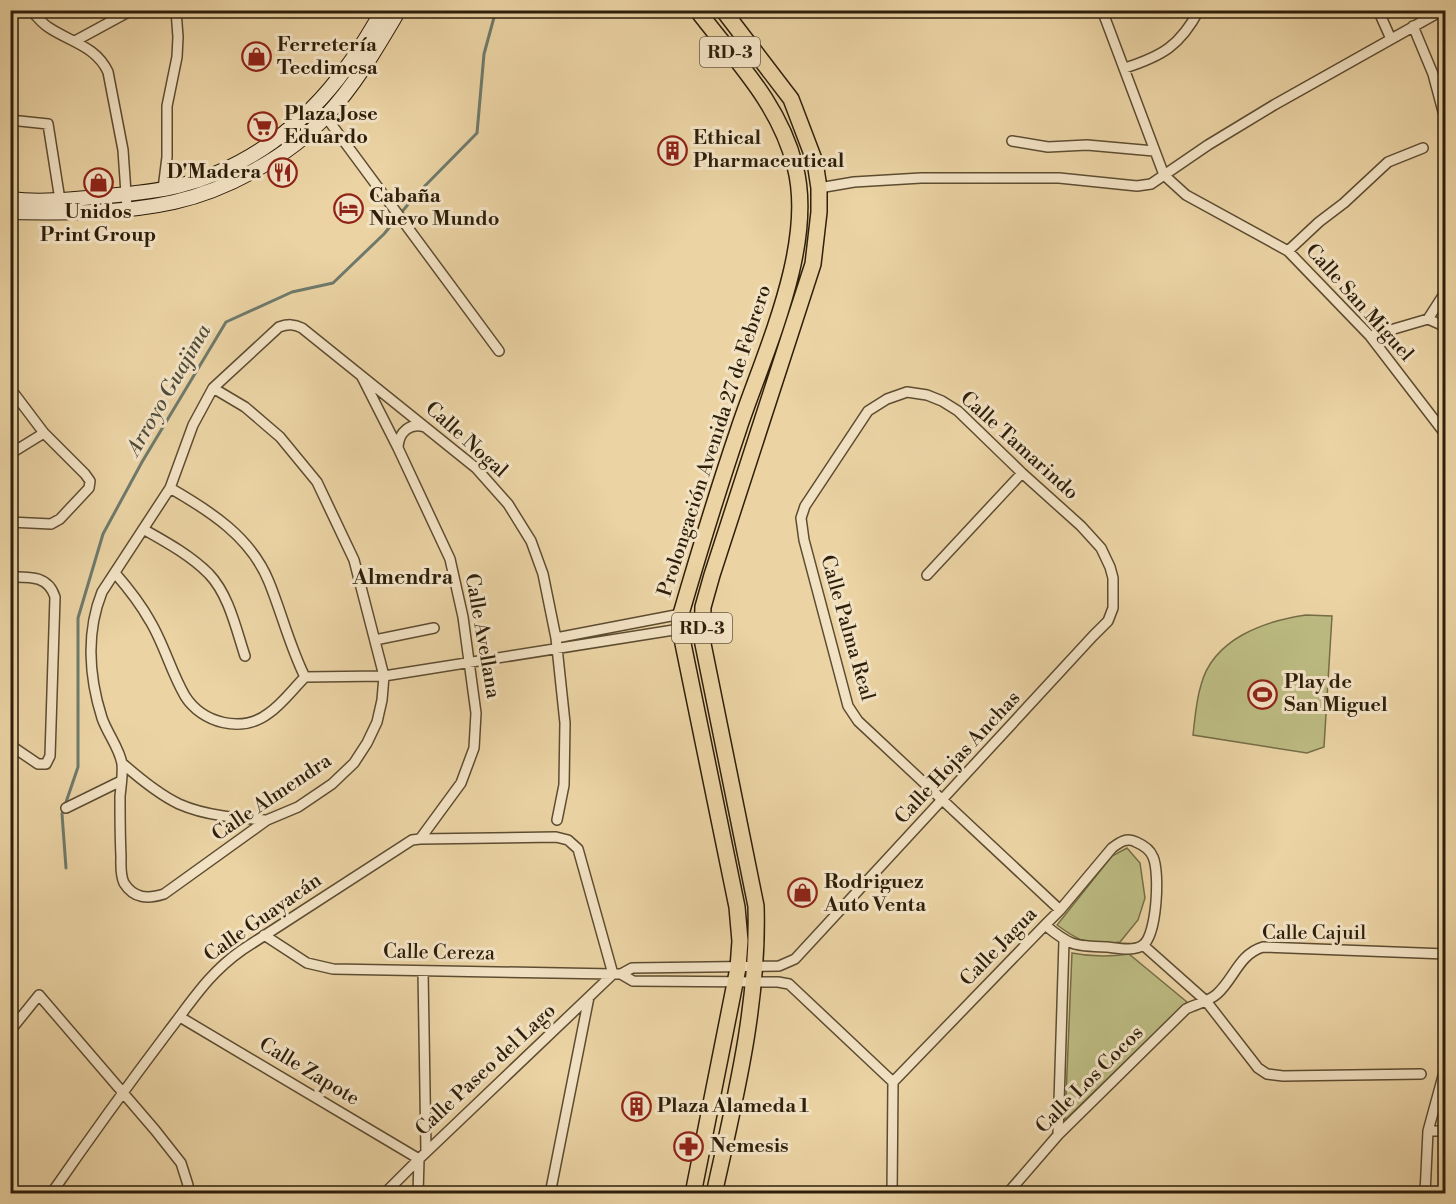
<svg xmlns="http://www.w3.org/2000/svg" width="1456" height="1204" font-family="'Libre Bodoni',serif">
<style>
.green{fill:#bcbb82;stroke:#756d46;stroke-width:1.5}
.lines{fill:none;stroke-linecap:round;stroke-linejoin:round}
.stream{stroke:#6e7a6c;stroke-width:3}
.street-casing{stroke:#5d4c31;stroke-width:12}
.secondary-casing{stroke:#2e1f0b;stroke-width:16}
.primary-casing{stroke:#2e1f0b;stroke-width:18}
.street{stroke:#f2e2c4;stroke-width:9}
.secondary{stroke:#f2e2c4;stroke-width:14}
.primary{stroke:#ebd3a4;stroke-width:15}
.labels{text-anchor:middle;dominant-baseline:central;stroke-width:6;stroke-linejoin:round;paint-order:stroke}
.shield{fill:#f2e2c4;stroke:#695a42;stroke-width:1.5}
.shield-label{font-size:18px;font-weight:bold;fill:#2e1f0b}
.poi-label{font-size:20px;font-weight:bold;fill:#2e1f0b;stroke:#f2e2c4;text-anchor:start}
.street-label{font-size:20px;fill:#2e1f0b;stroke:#f2e2c4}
.water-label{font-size:21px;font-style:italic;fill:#4e4d3b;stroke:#f2e2c4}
.neighbourhood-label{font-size:21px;font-weight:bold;fill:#2e1f0b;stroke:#f2e2c4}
</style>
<rect width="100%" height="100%" fill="#ebd3a4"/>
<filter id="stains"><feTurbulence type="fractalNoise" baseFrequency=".00333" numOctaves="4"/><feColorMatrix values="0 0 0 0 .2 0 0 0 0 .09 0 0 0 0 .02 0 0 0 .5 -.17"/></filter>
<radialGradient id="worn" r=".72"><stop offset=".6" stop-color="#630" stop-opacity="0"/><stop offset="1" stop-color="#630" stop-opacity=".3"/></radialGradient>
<path class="green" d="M1306,615l26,1 -8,131 -17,6 -114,-18c2,-17 3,-34 8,-50 12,-46 63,-64 105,-70z
M1127,848l13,15 5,35 -7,22 -18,22c-29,5 -40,0 -63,-17l55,-69z
M1072,953c20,4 37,4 57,1l58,48 -122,118z"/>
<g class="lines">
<path class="stream" d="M66,868l-4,-54 16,-47v-149l25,-84 39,-72 84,-140 66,-30 41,-9 51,-49 30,-37 63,-64 7,-79 12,-44"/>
<defs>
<path id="street" d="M31,10c5,6 11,13 17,17 22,15 48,19 60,45l15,78 4,58
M1102,10l62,165 22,20 102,56 82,85 76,99
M1378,10l13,29
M1413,26l20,48 12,45
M75,41l57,-31
M1125,68c37,-12 55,-22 74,-58
M314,107l12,10 173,234
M10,120l38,4 12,76
M1012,141l36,6 39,-2 67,6
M819,188l35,-6 67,-4h138l78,8 14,-2 57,-39 66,-40 169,-95
M163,189l4,-32v-51l10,-49 1,-20 -2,-27
M1288,251l31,-29 25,-19 44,-41 35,-14
M1428,319l18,-28
M1370,336l58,-17 18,8
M362,377l36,71 52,111 13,58 13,96 -2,35 -13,35 -41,56
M10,388l34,45 41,41 5,7 -1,7 -29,31 -9,5 -41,-2
M213,388l32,19 35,30 37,45 37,78 30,116 -2,24 -5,22 -10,21 -13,20 -22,21 -34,23 -31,13 -103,74c-16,5 -30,5 -40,-11 -4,-8 -3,-19 -3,-27 -1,-20 -1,-40 -1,-60 1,-10 3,-22 2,-32 -2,-15 -15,-31 -20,-46 -13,-41 -16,-86 0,-126l68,-104 23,-63 20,-37 66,-61c9,-3 15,-3 23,1l174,140 32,36 23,37 12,33 13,64 9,85 -1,62 -7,35
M398,447c1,-15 12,-25 27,-20
M10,454l34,-21
M170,488c40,23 81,49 99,94 13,32 21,65 36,95
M143,529c23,13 47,26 66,45 20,21 27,55 36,82
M115,573c13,15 25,30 35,48 14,23 21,51 35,75 17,27 57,38 84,17 13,-9 24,-24 36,-36
M927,575l95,-102
M10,577c19,0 38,-2 45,20l-5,159 -4,8h-8l-28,-19
M556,638l125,-24
M375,640l59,-12
M305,677l79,-1 296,-47
M122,763c17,15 36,31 57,41 27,12 59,14 88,16
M66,808l55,-27
M264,935l43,28 26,6 280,5h8l11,-6 147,-2 16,-7 298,-323 15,-15 5,-13v-30l-3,-11 -9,-19 -20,-22 -59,-53 -64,-62 -16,-10 -15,-6 -20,-3 -20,7 -19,12 -63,95 -4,12 3,22 44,166 10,15 202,189
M1143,945l63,56 52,67 9,6 16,2 138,-2
M423,971l3,181
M621,974l12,7 145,1 11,2 104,98
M180,1017l239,142 -1,35
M10,1031l29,-36 116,135 26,33 7,22 -3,9
M893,1082l152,-157 15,-15 52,-62c8,-6 15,-11 24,-6 7,3 14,7 17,15 7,15 4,78 -10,88 -9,7 -26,3 -36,2 -32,-1 -37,-1 -62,-22
M1428,1131h18
M1058,1135l6,-194
M51,1194c38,-55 77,-109 117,-162 24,-31 41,-59 74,-82l170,-110 8,-1 136,-2 12,3 10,9 35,125 -194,185 -35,35
M550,1194l39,-197
M892,1194l1,-112
M1007,1194l51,-59 128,-126c10,-5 22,-7 31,-15 17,-15 22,-40 46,-47l183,7
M1425,1194l3,-63 18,-66"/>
<path id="secondary" d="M10,199c32,4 65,0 96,-3 24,-2 48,-4 72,-10 68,-17 127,-61 168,-118 14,-18 25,-38 37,-58
M10,212c54,1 111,2 164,-10 53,-12 116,-46 153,-87 29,-31 50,-68 72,-105"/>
<path id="primary" d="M693,1194l45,-226 2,-27 -3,-34 -57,-278 1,-15c18,-62 37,-124 58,-186 25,-75 77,-183 56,-262 -16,-63 -59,-105 -98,-156
M714,1194c21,-95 45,-190 42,-288l-54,-267 1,-32 9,-32 101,-311 6,-52v-24l-4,-26 -24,-63 -68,-89"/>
</defs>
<use href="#street" class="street-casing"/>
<use href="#secondary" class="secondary-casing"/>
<use href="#primary" class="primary-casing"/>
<use href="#street" class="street"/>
<use href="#secondary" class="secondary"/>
<use href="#primary" class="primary"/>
</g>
<defs>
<symbol id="shop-ring" viewBox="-11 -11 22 22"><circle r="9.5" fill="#f2e2c4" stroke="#8f2418" stroke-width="1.5"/><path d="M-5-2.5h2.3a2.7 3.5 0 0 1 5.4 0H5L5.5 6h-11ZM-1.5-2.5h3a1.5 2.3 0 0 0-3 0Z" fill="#8f2418"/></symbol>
<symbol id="supermarket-ring" viewBox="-11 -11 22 22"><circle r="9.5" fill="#f2e2c4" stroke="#8f2418" stroke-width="1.5"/><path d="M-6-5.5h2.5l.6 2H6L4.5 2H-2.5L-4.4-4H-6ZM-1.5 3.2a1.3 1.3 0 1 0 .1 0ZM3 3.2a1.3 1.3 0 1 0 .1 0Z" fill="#8f2418"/></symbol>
<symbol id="building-ring" viewBox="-11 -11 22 22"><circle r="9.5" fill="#f2e2c4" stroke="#8f2418" stroke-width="1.5"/><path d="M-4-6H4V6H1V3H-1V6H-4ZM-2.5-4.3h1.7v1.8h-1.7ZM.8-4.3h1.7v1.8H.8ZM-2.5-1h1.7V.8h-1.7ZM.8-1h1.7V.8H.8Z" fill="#8f2418"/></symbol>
<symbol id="restaurant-ring" viewBox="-11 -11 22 22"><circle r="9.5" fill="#f2e2c4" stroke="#8f2418" stroke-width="1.5"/><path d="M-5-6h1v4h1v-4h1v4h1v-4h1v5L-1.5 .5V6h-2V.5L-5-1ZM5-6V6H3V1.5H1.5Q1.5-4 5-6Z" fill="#8f2418"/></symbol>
<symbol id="hotel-ring" viewBox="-11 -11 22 22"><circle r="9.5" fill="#f2e2c4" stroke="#8f2418" stroke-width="1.5"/><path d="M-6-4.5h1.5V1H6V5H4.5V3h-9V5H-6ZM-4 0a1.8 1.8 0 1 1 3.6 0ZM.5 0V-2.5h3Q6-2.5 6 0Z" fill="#8f2418"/></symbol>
<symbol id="stadium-ring" viewBox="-11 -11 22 22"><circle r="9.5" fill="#f2e2c4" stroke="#8f2418" stroke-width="1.5"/><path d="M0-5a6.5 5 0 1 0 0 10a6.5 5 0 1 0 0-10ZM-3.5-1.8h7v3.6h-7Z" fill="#8f2418"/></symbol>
<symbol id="pharmacy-ring" viewBox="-11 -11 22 22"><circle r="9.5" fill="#f2e2c4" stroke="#8f2418" stroke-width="1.5"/><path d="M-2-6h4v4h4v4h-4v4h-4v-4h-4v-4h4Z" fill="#8f2418"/></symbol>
</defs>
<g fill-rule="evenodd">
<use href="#shop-ring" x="240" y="40" width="33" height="33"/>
<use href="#supermarket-ring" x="246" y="110" width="33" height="33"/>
<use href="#building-ring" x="656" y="134" width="33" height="33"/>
<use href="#restaurant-ring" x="266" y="156" width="33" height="33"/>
<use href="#shop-ring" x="82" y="166" width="33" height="33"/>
<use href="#hotel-ring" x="332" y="192" width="33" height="33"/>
<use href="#stadium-ring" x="1246" y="678" width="33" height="33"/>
<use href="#shop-ring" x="786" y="876" width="33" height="33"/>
<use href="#building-ring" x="620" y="1090" width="33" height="33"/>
<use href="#pharmacy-ring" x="672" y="1130" width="33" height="33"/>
</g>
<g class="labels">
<g class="shield">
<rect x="700" y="37" width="60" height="30" rx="4.5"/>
<rect x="672" y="613" width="60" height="30" rx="4.5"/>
</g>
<g class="shield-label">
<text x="730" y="52">RD-3</text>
<text x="702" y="628">RD-3</text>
</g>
<g class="poi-label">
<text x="277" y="45">Ferretería<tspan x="277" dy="23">Tecdimcsa</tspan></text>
<text x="284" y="114">Plaza Jose<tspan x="284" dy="23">Eduardo</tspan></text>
<text x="693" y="138">Ethical<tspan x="693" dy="23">Pharmaceutical</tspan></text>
<text x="261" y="172" text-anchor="end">D'Madera</text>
<text x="369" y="196">Cabaña<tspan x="369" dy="23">Nuevo Mundo</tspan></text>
<text x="98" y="212" text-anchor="middle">Unidos<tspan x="98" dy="23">Print Group</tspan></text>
<text x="1284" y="682">Play de<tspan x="1284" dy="23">San Miguel</tspan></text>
<text x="824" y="882">Rodriguez<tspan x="824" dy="23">Auto Venta</tspan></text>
<text x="657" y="1106">Plaza Alameda 1</text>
<text x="710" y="1146">Nemesis</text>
</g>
<g class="street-label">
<text transform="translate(1359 303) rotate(48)">Calle San Miguel</text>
<text transform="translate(466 440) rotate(42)">Calle Nogal</text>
<text transform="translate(715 441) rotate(-72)">Prolongación Avenida 27 de Febrero</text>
<text transform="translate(1019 446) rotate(42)">Calle Tamarindo</text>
<text transform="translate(847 628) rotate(74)">Calle Palma Real</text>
<text transform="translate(482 636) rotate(80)">Calle Avellana</text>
<text transform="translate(958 758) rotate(-47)">Calle Hojas Anchas</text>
<text transform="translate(272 798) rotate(-34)">Calle Almendra</text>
<text transform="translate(263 918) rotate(-35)">Calle Guayacán</text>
<text x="1314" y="933">Calle Cajuil</text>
<text transform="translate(999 947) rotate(-46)">Calle Jagua</text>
<text transform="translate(439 953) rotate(1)">Calle Cereza</text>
<text transform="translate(486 1070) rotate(-43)">Calle Paseo del Lago</text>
<text transform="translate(309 1072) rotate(31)">Calle Zapote</text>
<text transform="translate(1090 1080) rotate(-45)">Calle Los Cocos</text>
</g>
<g class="water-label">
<text transform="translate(169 390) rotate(-60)">Arroyo Guajima</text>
</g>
<g class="neighbourhood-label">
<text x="403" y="578">Almendra</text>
</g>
</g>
<rect width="1456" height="1204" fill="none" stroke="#ebd3a4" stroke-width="36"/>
<rect x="12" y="12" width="1432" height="1180" fill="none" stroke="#2e1f0b" stroke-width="3"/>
<rect x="18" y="18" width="1420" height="1168" fill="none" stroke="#2e1f0b" stroke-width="1.5"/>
<rect width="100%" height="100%" filter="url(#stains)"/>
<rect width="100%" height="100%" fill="url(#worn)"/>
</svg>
